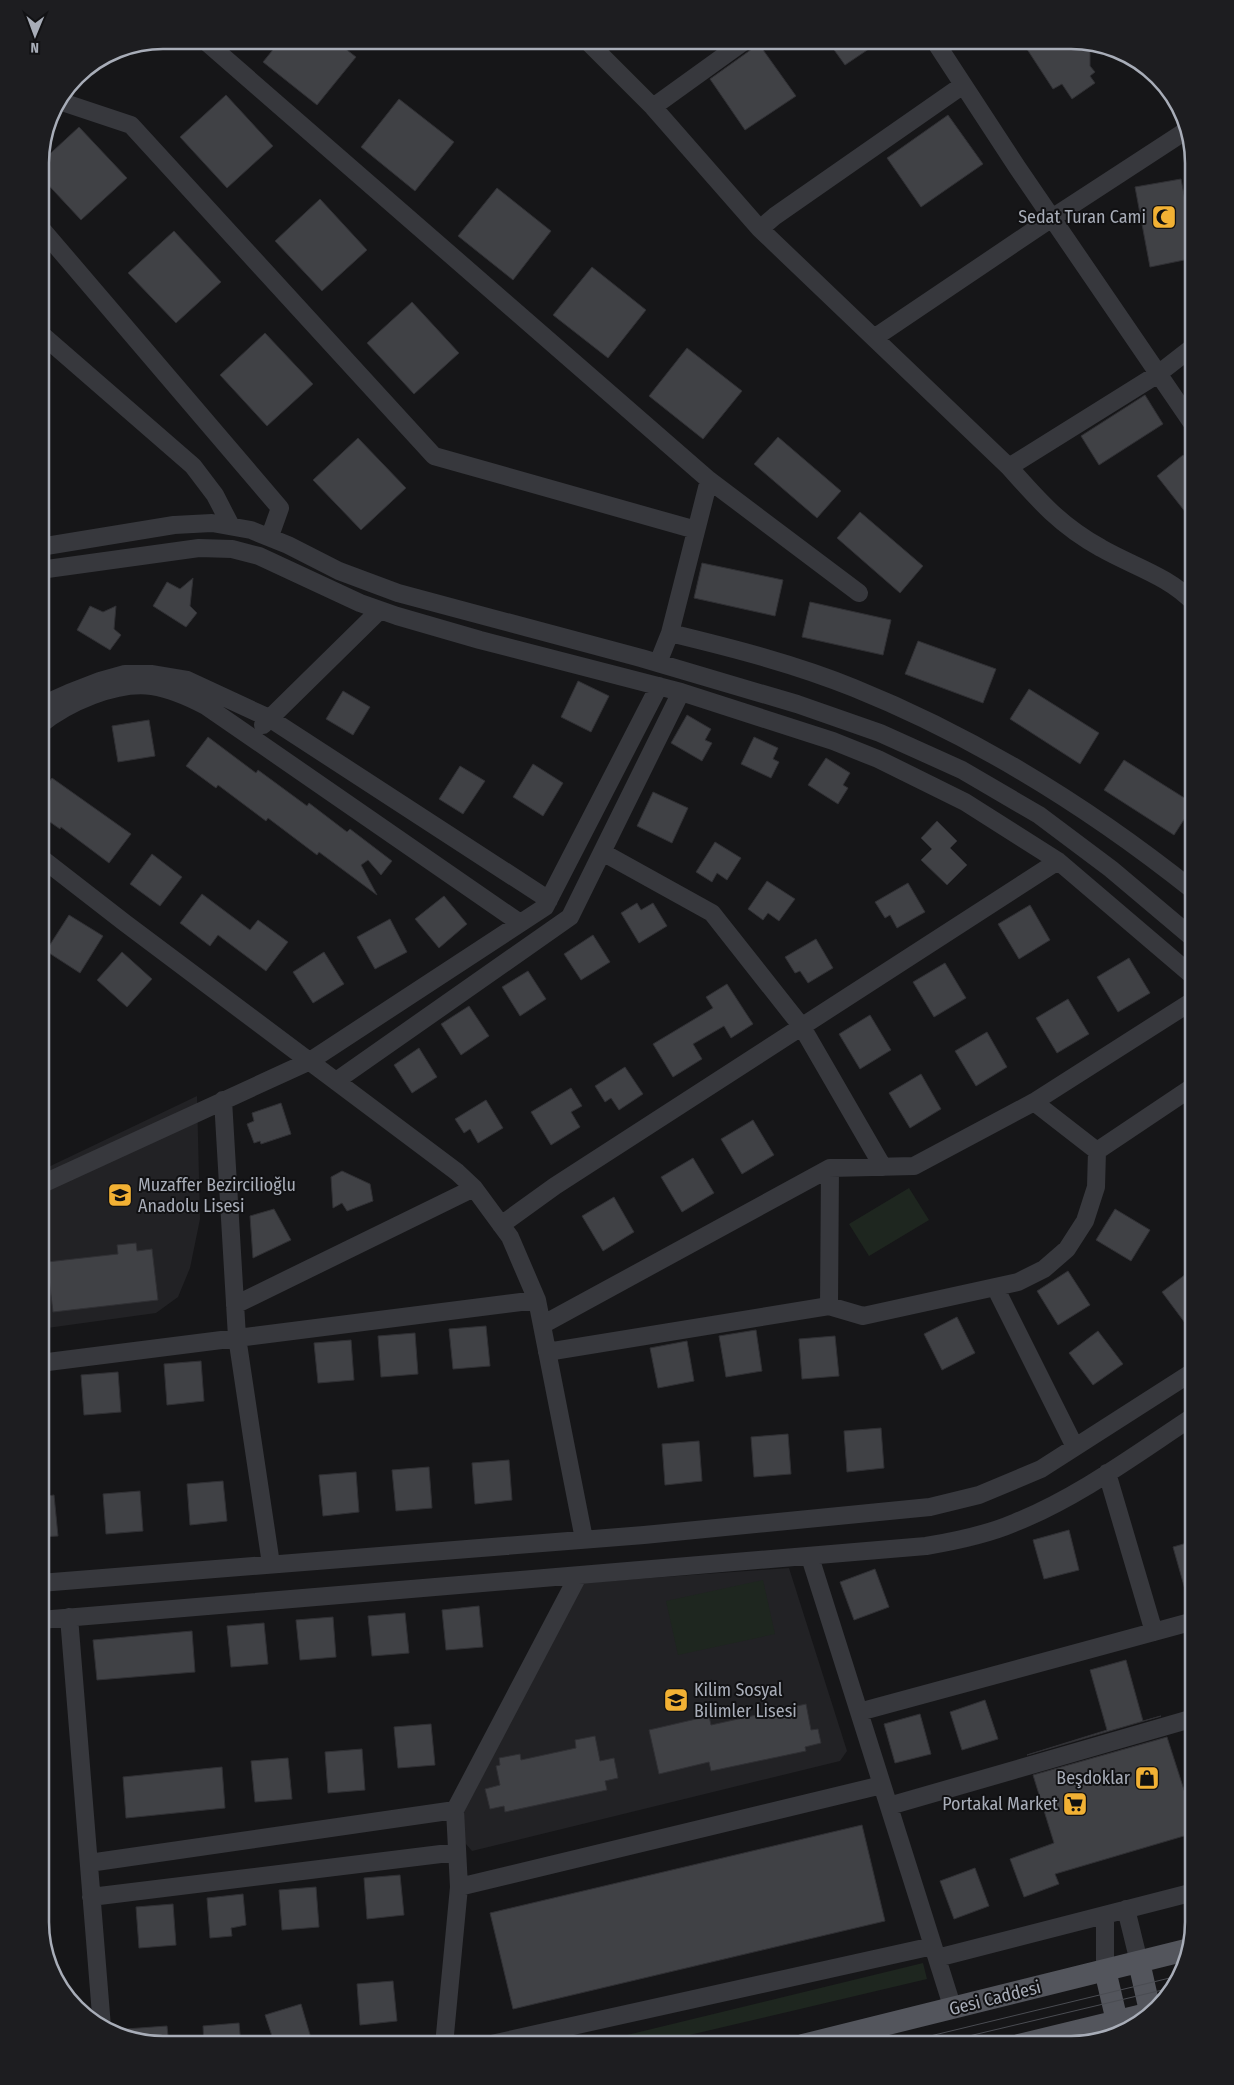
<svg xmlns="http://www.w3.org/2000/svg" width="1234" height="2085" font-family="'Fira Sans Condensed',sans-serif">
<style>
.built{fill:#222225}
.green{fill:#1e261f}
.building{fill:#404145;stroke:#303034}
.lines{fill:none;stroke-linecap:round;stroke-linejoin:round}
.minor{stroke:#37383d;stroke-width:18}
.major{stroke:#53555c;stroke-width:22}
.tram{stroke:#4a4c52;stroke-width:1}
.labels{text-anchor:middle;dominant-baseline:central;stroke-width:4;stroke-linejoin:round;paint-order:stroke}
.poi-label{font-size:18px;fill:#a8adb8;stroke:#111113;text-anchor:end}
.street-label{font-size:18px;fill:#a8adb8;stroke:#111113}
.rim{fill:none;stroke:#a8adb8;stroke-width:2.5}
</style>
<rect width="100%" height="100%" fill="#161618"/>
<path class="built" d="M197,1096l3,123 -10,49 -12,29 -22,16 -116,16v-158z
M789,1568l58,183 -7,10 -368,90 -12,-14 3,-42 118,-212z"/>
<path class="green" d="M909,1188l20,32 -60,36 -20,-32z
M763,1580l12,54 -97,21 -12,-54z
M923,1963l4,16 -280,66h-61z"/>
<path class="building" d="M281,40h53l22,17 -39,48 -54,-43z
M756,40l40,56 -51,34 -35,-51 42,-30z
M827,40h55l-37,25z
M1034,40h46l5,2 5,7v17l5,6 -5,4 5,7 -23,16 -10,-15 -9,5 -28,-43z
M226,95l47,51 -46,42 -47,-51z
M399,99l55,43 -39,49 -54,-44z
M948,115l35,49 -62,43 -34,-49z
M79,127l48,51 -46,42 -41,-44v-13z
M1181,179l13,68v11l-44,9 -15,-80z
M497,188l54,43 -38,49 -55,-44z
M320,199l47,51 -45,41 -47,-50z
M174,231l47,51 -45,41 -48,-50z
M592,267l54,43 -38,48 -55,-43z
M412,302l47,51 -45,41 -47,-51z
M265,333l48,51 -46,42 -47,-51z
M687,348l55,43 -39,48 -54,-43z
M1145,395l18,29 -64,41 -18,-29z
M778,437l63,54 -24,27 -63,-54z
M358,438l48,50 -45,42 -48,-50z
M1183,455l11,14v54l-37,-47z
M860,512l63,54 -23,27 -63,-55z
M702,563l81,17 -8,36 -81,-18z
M193,578l-3,28 7,7 -11,14 -33,-21 14,-24 13,7z
M810,602l81,18 -8,35 -81,-18z
M90,606l13,6 13,-6 -2,23 7,6 -11,15 -33,-20z
M918,641l78,28 -13,34 -78,-29z
M578,681l31,15 -18,36 -30,-15z
M1029,689l70,44 -19,31 -70,-45z
M343,691l27,16 -17,28 -27,-16z
M687,715l24,14 -6,11 7,3 -10,18 -31,-18z
M149,720l6,36 -37,6 -6,-36z
M208,737l48,36 2,-3 49,36 2,-3 38,29 3,-3 42,32 -11,14 -13,-15 -7,5 16,30 -58,-43 -2,3 -49,-37 -2,3 -48,-36 -2,3 -30,-22z
M754,737l24,11 -5,11 6,3 -8,16 -30,-14z
M826,758l24,15 -7,12 5,3 -10,16 -30,-19z
M1124,760l70,44 -20,31 -70,-45z
M533,764l30,19 -20,33 -30,-19z
M460,766l25,15 -22,33 -24,-15z
M52,778l79,56 -22,29 -48,-36 -1,2 -20,-14v-22z
M653,792l35,16 -16,35 -35,-17z
M937,821l20,20 -7,7 17,17 -20,20 -26,-25 11,-11 -11,-11z
M715,842l26,16 -14,22 -10,-7 -5,9 -16,-10z
M152,854l30,23 -22,29 -30,-22z
M767,881l28,18 -16,22 -11,-8 -5,7 -15,-11z
M908,883l17,29 -28,16 -7,-13 -5,3 -10,-16z
M202,894l48,36 8,-10 30,22 -22,29 -48,-36 -8,11 -30,-23z
M444,896l23,28 -28,24 -24,-29z
M637,903l4,7 12,-7 14,23 -28,17 -18,-30z
M1030,905l20,35 -31,19 -21,-35z
M69,915l34,21 -23,37 -34,-22z
M390,919l17,33 -32,17 -18,-32z
M593,935l17,27 -29,18 -17,-26z
M816,939l17,29 -25,15 -8,-12 -5,2 -10,-16z
M122,952l30,27 -25,28 -30,-27z
M324,952l20,32 -31,19 -20,-31z
M1129,958l21,35 -32,19 -21,-35z
M945,963l21,35 -32,19 -21,-35z
M528,971l18,28 -26,17 -18,-29z
M727,984l26,40 -22,14 -7,-12 -31,18 9,15 -29,18 -20,-33 60,-36 -7,-11z
M1068,999l21,35 -32,19 -21,-35z
M469,1006l20,30 -28,19 -20,-31z
M870,1015l21,35 -31,19 -21,-35z
M987,1032l20,35 -31,19 -21,-35z
M419,1048l18,29 -25,16 -18,-28z
M625,1067l18,27 -24,16 -8,-12 -6,4 -10,-16z
M921,1074l20,35 -31,19 -21,-35z
M571,1088l11,18 -11,6 9,15 -29,18 -20,-33z
M486,1100l17,28 -25,15 -8,-14 -6,4 -9,-14z
M281,1103l10,31 -30,10 -1,-3 -6,2 -7,-19 7,-3 -2,-8z
M753,1120l21,35 -32,19 -21,-35z
M693,1158l21,35 -32,19 -21,-35z
M342,1171l28,13 3,17 -26,10 -5,-8 -9,5 -2,-31z
M614,1197l20,35 -31,19 -21,-35z
M274,1209l17,31 -38,18 -3,-42z
M1115,1209l35,21 -19,31 -35,-21z
M136,1243l1,8 15,-2 6,51 -105,12 -6,-50 71,-8 -1,-9z
M1194,1268v67l-32,-43z
M1068,1271l22,34 -32,20 -21,-34z
M957,1317l18,36 -33,17 -18,-36z
M486,1326l4,40 -37,3 -4,-40z
M756,1330l6,41 -36,6 -7,-41z
M1098,1331l25,33 -30,21 -24,-32z
M415,1333l3,41 -37,3 -3,-41z
M835,1336l4,40 -37,3 -3,-40z
M351,1340l3,40 -36,3 -4,-40z
M687,1341l7,40 -36,7 -8,-40z
M201,1361l3,40 -37,4 -3,-41z
M118,1372l3,40 -37,3 -3,-40z
M881,1428l3,40 -37,4 -3,-41z
M788,1434l3,40 -37,3 -3,-40z
M699,1441l3,40 -37,4 -3,-41z
M509,1460l3,40 -37,4 -3,-41z
M429,1467l3,41 -36,3 -4,-41z
M356,1472l3,40 -36,4 -4,-41z
M223,1481l4,40 -37,4 -3,-41z
M140,1491l3,40 -37,3 -3,-40z
M54,1495l4,41 -18,1v-40z
M1069,1530l10,40 -35,9 -11,-39z
M1194,1541v66h-4l-17,-60z
M875,1569l14,38 -35,13 -14,-38z
M479,1606l4,41 -37,3 -4,-40z
M405,1613l4,40 -37,3 -4,-40z
M333,1617l3,40 -36,3 -4,-40z
M264,1623l4,41 -37,3 -4,-41z
M192,1631l3,41 -98,8 -4,-40z
M1126,1660l17,61 18,-5 -134,39 80,-25 -17,-60z
M985,1700l13,39 -36,11 -12,-38z
M806,1704l5,26 7,-1 3,14 -16,4 1,4 -95,20 -2,-9 -50,12 -10,-44 60,-14 2,9z
M920,1714l11,40 -36,9 -11,-39z
M431,1724l4,41 -37,3 -4,-41z
M595,1736l5,25 14,-3 4,20 -13,3 2,9 -102,22 -1,-6 -14,3 -5,-20 15,-4 -4,-19 4,-1 -1,-7 21,-4 1,6 55,-12 -1,-8z
M1167,1737l27,84v12l-139,41 4,10 -35,13 -14,-38 44,-16 -21,-68z
M362,1749l3,41 -37,3 -3,-41z
M288,1758l4,41 -37,3 -4,-41z
M222,1767l3,41 -99,10 -3,-41z
M862,1825l23,96 -372,88 -23,-96z
M975,1868l14,38 -35,13 -14,-38z
M400,1875l4,40 -37,4 -3,-41z
M316,1887l3,40 -37,3 -3,-40z
M243,1894l3,31 -15,3 1,8 -22,2 -3,-40z
M173,1904l3,41 -37,3 -3,-41z
M393,1981l4,40 -37,4 -3,-41z
M301,2004l12,41h-38l-10,-30z
M239,2023l2,22h-37l-1,-19z
M167,2026l2,19h-14l-43,-15z"/>
<g class="lines">
<path class="minor" d="M204,40l505,440 150,113
M586,40l67,67 107,122 15,-13 188,-131
M934,40l83,127 177,259
M59,101l72,24 303,331 262,74
M653,107l93,-67
M40,227l240,281 -10,28
M760,229l249,238c30,34 52,59 92,81 31,18 68,28 93,55
M40,333l153,133 22,29 16,31
M874,338l178,-120 135,-88
M1009,467l149,-93 36,-28
M709,480l-39,153c62,15 125,31 184,55 124,50 236,120 340,203
M40,547l134,-22 38,-2 39,7 37,15 51,26 59,22 243,65 156,46 83,29 82,37 77,45 72,54 83,70
M40,570l159,-22 33,1 27,7 101,47 37,13 83,24 201,52 152,49 45,18 87,43 93,59 136,116
M658,663l12,-30
M40,710l11,-9 18,-8 31,-12 25,-7h26l36,6 82,38 280,182
M40,725c27,-22 76,-44 112,-39 19,3 37,11 54,20l314,217
M263,725l117,-115
M602,852l110,61 90,114 81,140
M40,857l85,66 332,249 17,16 36,49 27,63 47,239
M336,1081l234,-164 111,-225
M223,1100l14,237 34,227
M1034,1102l63,49
M830,1168l-1,138 34,10 155,-34 26,-13 23,-20 18,-28 11,-34 1,-36 97,-65
M40,1185l270,-124 235,-154 114,-221
M501,1225l54,-39 503,-325
M995,1287l80,160
M235,1305l239,-117
M542,1325l288,-157 84,-2 120,-64 160,-102
M547,1352l282,-46
M40,1363l497,-63
M1107,1473l47,159
M810,1557l143,452
M40,1583l604,-48 286,-28 49,-12 62,-26 153,-98
M69,1617l33,410
M40,1620l886,-74c30,-5 60,-11 88,-23 65,-26 122,-69 180,-107
M859,1712l335,-91
M889,1806l305,-88
M89,1863l366,-53
M459,1887l423,-102
M91,1897l366,-45
M1126,1909l13,53
M937,1958l257,-66
M1105,1970v-55
M444,2045l15,-158 -4,-77 123,-234
M487,2045l446,-99"/>
<path class="major" d="M1139,1962l11,49
M1105,1970l15,64
M803,2045l383,-95
M1019,2045l128,-31"/>
<path class="tram" d="M893,2045l285,-69
M931,2045l244,-58"/>
</g>
<defs>
<symbol id="mosque-square" viewBox="-11 -11 22 22"><rect x="-9" y="-9" width="18" height="18" rx="4" fill="#f2b134" stroke="#111113"/><path d="M3.5-4.9A6 6 0 1 0 3.5 4.9A5 5 0 1 1 3.5-4.9Z" fill="#111"/></symbol>
<symbol id="school-square" viewBox="-11 -11 22 22"><rect x="-9" y="-9" width="18" height="18" rx="4" fill="#f2b134" stroke="#111113"/><path d="M0-5L7-2L0 1L-7-2ZM-4 1L0 2.5L4 1V4Q0 6-4 4Z" fill="#111"/></symbol>
<symbol id="shop-square" viewBox="-11 -11 22 22"><rect x="-9" y="-9" width="18" height="18" rx="4" fill="#f2b134" stroke="#111113"/><path d="M-5-2.5h2.3a2.7 3.5 0 0 1 5.4 0H5L5.5 6h-11ZM-1.5-2.5h3a1.5 2.3 0 0 0-3 0Z" fill="#111"/></symbol>
<symbol id="supermarket-square" viewBox="-11 -11 22 22"><rect x="-9" y="-9" width="18" height="18" rx="4" fill="#f2b134" stroke="#111113"/><path d="M-6-5.5h2.5l.6 2H6L4.5 2H-2.5L-4.4-4H-6ZM-1.5 3.2a1.3 1.3 0 1 0 .1 0ZM3 3.2a1.3 1.3 0 1 0 .1 0Z" fill="#111"/></symbol>
</defs>
<g fill-rule="evenodd">
<use href="#mosque-square" x="1150" y="203" width="28" height="28"/>
<use href="#school-square" x="106" y="1181" width="28" height="28"/>
<use href="#school-square" x="662" y="1686" width="28" height="28"/>
<use href="#shop-square" x="1133" y="1764" width="28" height="28"/>
<use href="#supermarket-square" x="1061" y="1790" width="28" height="28"/>
</g>
<g class="labels">
<g class="poi-label">
<text x="1146" y="217">Sedat Turan Cami</text>
<text x="138" y="1185" text-anchor="start">Muzaffer Bezircilioğlu<tspan x="138" dy="21">Anadolu Lisesi</tspan></text>
<text x="694" y="1690" text-anchor="start">Kilim Sosyal<tspan x="694" dy="21">Bilimler Lisesi</tspan></text>
<text x="1130" y="1778">Beşdoklar</text>
<text x="1058" y="1804">Portakal Market</text>
</g>
<g class="street-label">
<text transform="translate(995 1998) rotate(-14)">Gesi Caddesi</text>
</g>
</g>
<path d="M0 0H1234V2085H0ZM163 49H1071A114 114 0 0 1 1185 163V1922A114 114 0 0 1 1071 2036H163A114 114 0 0 1 49 1922V163A114 114 0 0 1 163 49Z" fill="#1d1d20" fill-rule="evenodd"/>
<path class="rim" d="M163 49H1071A114 114 0 0 1 1185 163V1922A114 114 0 0 1 1071 2036H163A114 114 0 0 1 49 1922V163A114 114 0 0 1 163 49Z"/>
<g transform="translate(35 35) rotate(181)" stroke="#111113" stroke-width="4" paint-order="stroke">
<path d="M0-4L9 19L0 12L-9 19Z" fill="#a8adb8"/>
<text y="-8" font-size="14" font-weight="bold" text-anchor="middle" fill="#a8adb8">N</text>
</g>
</svg>
